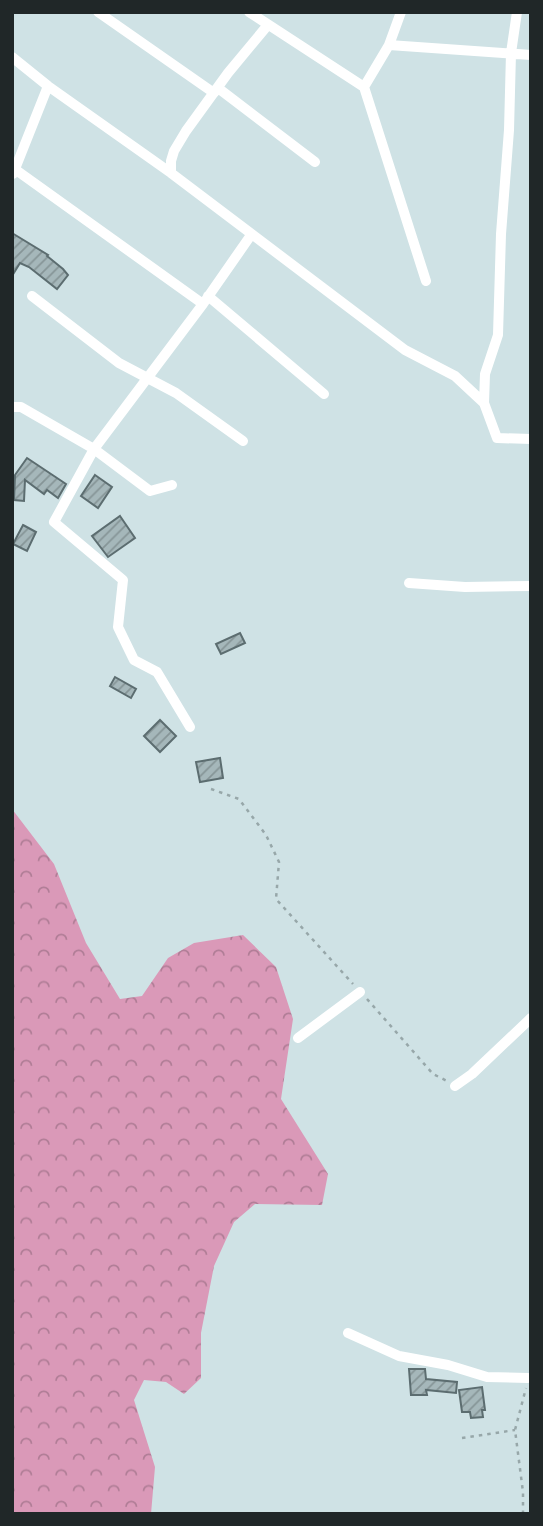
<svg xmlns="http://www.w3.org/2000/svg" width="543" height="1526" font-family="Merriweather,serif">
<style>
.forest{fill:url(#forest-crowns)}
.building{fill:url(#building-hatch);stroke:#5c6d70;stroke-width:2}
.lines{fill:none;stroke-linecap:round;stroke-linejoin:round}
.path{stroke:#97a7a9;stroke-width:2.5;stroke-dasharray:3.5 5;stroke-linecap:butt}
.street{stroke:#fff;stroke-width:10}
</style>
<defs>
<pattern id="forest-crowns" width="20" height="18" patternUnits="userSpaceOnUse" patternTransform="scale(1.75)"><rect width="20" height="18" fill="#da99b8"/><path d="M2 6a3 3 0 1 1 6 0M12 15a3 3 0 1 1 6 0" fill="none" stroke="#b07d96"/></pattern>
<pattern id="building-hatch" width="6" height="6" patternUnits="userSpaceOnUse" patternTransform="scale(1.75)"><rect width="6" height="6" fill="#a5b7ba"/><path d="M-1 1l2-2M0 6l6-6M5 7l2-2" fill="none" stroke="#869597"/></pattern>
</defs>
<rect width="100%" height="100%" fill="#cfe2e5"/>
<path class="forest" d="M12,809l42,55 32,79 34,56 22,-3 26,-38 26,-15 49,-8 33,32 17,52 -12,80 47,75 -6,31 -67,-1 -21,18 -20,44 -13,67v45l-17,16 -18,-12 -22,-2 -10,20 21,67 -4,47h-139z"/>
<path class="building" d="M12,233l36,22 -1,1 16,13 5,6 -11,14 -28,-22 -9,-4 -8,13z
M27,458l39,26 -8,14 -11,-8 -3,4 -19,-14 -1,21 -10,-1 1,-25z
M95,475l17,12 -14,21 -17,-12z
M120,516l15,22 -27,19 -16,-21z
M23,525l13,7 -9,19 -14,-7z
M240,633l5,10 -24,11 -5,-10z
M115,677l21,12 -5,9 -21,-12z
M160,720l16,16 -16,16 -16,-16z
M220,758l3,20 -23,4 -4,-20z
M409,1369h16l1,10 31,3 -1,11 -30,-3 1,5h-16z
M482,1387l3,23h-3l1,7 -12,1 -1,-6h-8l-3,-22z"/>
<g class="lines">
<path class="path" d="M211,789l28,10 27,36 13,27 -3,37 77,85
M367,999l66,75 14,7
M462,1438l53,-8
M523,1514v-22l-8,-62 11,-42"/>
<path class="street" d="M98,12l116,81
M249,12l115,75 62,194
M517,12l-6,41 -2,77 -8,104 -3,101 -13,39 -1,29 13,35 34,1
M389,45l142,10
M12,57l36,29 123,87 234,177 50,26 29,27
M364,87l25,-42 12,-33
M218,88l97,74
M16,170l187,134
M171,173v-12l3,-10 12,-20 42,-58 39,-47
M13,174l35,-88
M32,296l87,67 57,30 67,48
M208,296l116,98
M12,407h9l73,42 56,42 22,-6
M409,583l56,4 66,-1
M190,727l-33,-55 -23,-12 -16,-33 5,-47 -69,-58 40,-73 109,-145 48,-69
M298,1038l62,-46
M455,1086l17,-12 59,-56
M348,1333l51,23 49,9 39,12 41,1"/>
</g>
<rect width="543" height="1526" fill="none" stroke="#202728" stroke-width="28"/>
</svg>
